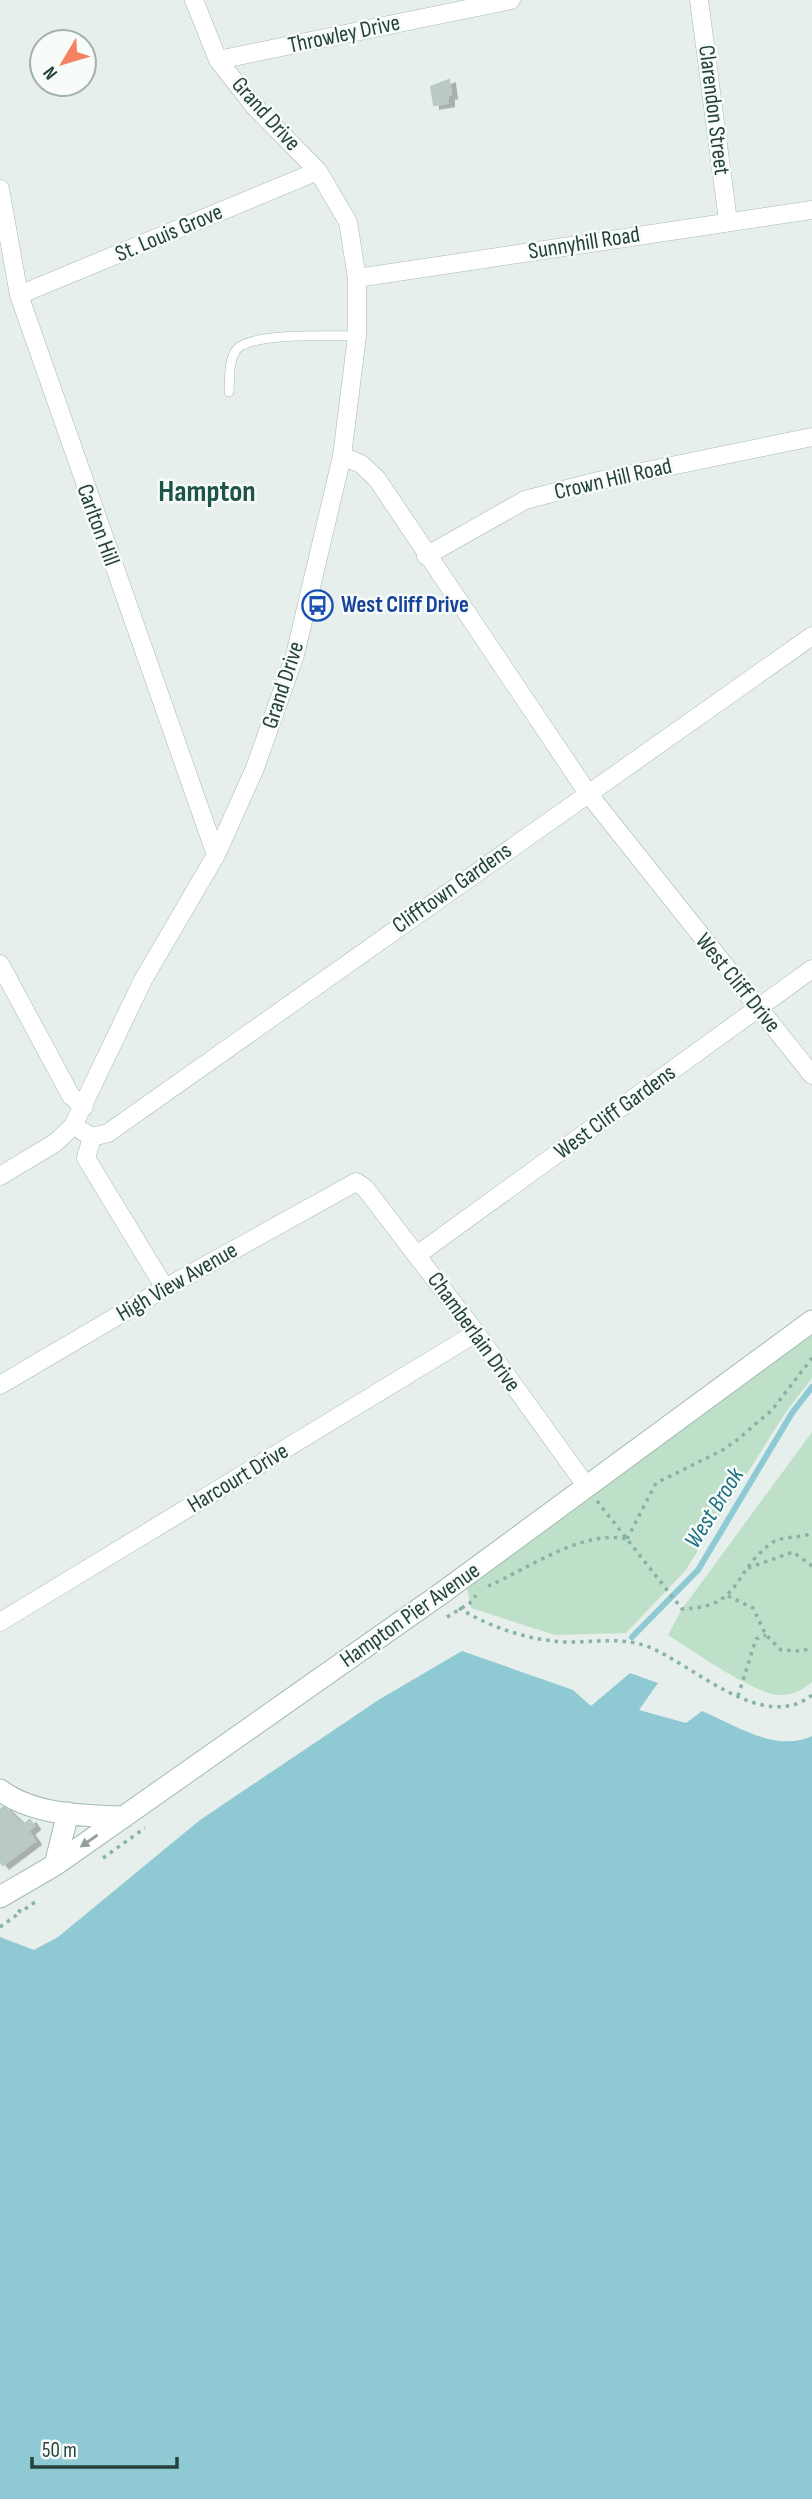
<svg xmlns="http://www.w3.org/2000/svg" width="812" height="2499" font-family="'Sofia Sans Condensed',sans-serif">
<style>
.green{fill:#bfe0c8}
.water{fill:#8ec9d4}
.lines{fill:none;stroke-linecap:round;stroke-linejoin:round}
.stream{stroke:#8ec9d4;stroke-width:6}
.building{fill:#bbcac4;stroke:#b8c9c2;stroke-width:2;filter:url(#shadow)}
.lane-casing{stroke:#a8b8b2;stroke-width:10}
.street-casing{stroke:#a8b8b2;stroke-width:19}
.secondary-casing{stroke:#a4bbb3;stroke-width:23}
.path{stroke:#86b3a5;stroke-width:3.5;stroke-dasharray:3.5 5;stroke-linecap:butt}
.lane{stroke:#fff;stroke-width:9}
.street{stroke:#fff;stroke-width:18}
.secondary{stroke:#fff;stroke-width:21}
.oneway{fill:#92a09c}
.labels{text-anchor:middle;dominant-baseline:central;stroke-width:5;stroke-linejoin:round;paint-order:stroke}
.street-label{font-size:23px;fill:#24423a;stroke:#f7fbf9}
.transit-label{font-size:23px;font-weight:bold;fill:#164399;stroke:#f7fbf9;text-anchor:start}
.water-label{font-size:24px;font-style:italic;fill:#1c6f80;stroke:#f7fbf9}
.district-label{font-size:30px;font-weight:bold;fill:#1f5548;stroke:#f7fbf9}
</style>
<defs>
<filter id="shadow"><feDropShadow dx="6" dy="3.5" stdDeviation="0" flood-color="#0004"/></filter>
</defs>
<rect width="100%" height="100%" fill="#e6efeb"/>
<path class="green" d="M812,1329v49l-26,34 -101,159 -59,62 -71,2 -84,-27 -4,-20 16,-16z
M812,1432v250c-9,8 -17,12 -29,13 -26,2 -91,-45 -115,-60l14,-26z"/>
<path class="water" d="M462,1651l111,39 18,16 39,-33 28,10 -19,27 47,13 16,-12c33,14 74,42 110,25v763h-812v-562l34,13 24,-13 142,-117 180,-121z"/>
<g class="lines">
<path class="stream" d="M632,1637l66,-67 94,-157 20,-26"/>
</g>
<path class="building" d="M449,80l2,15h-3v8l-14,2 -3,-18z
M4,1807l19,18 7,-5 4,6 -6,5 7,10 -32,24 -3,-4v-51z"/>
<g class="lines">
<defs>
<path id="lane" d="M229,392c1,-13 -1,-32 8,-43 16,-17 96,-13 120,-13"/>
<path id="street" d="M699,0l29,221
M218,60l293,-60
M0,189l19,106 197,560
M357,278l455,-68
M19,295l299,-124
M342,456l19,8 16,15 210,313 225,283
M426,556l99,-56 73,-19 214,-44
M0,964l71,132 13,11
M82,1131l10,6 -6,21 79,130
M92,1137l16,-4 704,-497
M0,1176l55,-33 18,-17 70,-146 73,-125 39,-87 40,-113 47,-199 15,-120v-58l-9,-56 -30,-51 -63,-64 -37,-47 -24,-60
M417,1255l395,-286
M0,1385l165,-97 191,-106 9,6 111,145 111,154
M0,1622l476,-289"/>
<path id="secondary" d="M0,1790c33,25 84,26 124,27
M55,1865l13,-52
M0,1897l55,-32 387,-272 370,-272"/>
</defs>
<use href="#lane" class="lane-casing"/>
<use href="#street" class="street-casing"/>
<use href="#secondary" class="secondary-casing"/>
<path class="path" d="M597,1501l85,108c60,-2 48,-33 88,-65 11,-9 29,-5 42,-11
M627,1539l29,-56 65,-32 16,-11 35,-30 40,-52
M748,1568l45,-16 19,14
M488,1586c40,-17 95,-57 139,-47
M728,1596l25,12 13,27 15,15 20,1 11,-3
M459,1608c30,19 69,32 106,34 29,1 56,-6 84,5 46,19 115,87 163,48
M447,1617l23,-14 6,-8
M738,1696l18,-57 10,-4
M103,1858l42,-30
M18,1910l3,2 17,-12
M0,1927l21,-15"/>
<use href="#lane" class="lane"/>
<use href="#street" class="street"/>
<use href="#secondary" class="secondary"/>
</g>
<defs><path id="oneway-solid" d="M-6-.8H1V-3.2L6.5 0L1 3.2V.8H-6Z" transform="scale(1.75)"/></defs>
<use class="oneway" href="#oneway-solid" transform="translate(89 1841) rotate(145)"/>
<defs>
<symbol id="bus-ring" viewBox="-11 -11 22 22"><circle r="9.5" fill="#f7fbf9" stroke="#1a4fb4" stroke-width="1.5"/><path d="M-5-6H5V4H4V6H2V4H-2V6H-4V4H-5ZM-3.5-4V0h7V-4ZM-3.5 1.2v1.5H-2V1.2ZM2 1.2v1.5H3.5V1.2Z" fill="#1a4fb4"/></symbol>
</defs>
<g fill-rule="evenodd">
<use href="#bus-ring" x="300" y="588" width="35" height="35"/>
</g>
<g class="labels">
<g class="street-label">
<text transform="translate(344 34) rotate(-12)">Throwley Drive</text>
<text transform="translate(714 110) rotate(83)">Clarendon Street</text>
<text transform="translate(266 114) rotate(48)">Grand Drive</text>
<text transform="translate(169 233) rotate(-23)">St. Louis Grove</text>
<text transform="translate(584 243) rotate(-9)">Sunnyhill Road</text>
<text transform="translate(613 479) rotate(-13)">Crown Hill Road</text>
<text transform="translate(98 525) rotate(70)">Carlton Hill</text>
<text transform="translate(283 685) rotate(-72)">Grand Drive</text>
<text transform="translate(452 888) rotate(-35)">Clifftown Gardens</text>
<text transform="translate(738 983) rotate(51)">West Cliff Drive</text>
<text transform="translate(615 1112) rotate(-36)">West Cliff Gardens</text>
<text transform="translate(177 1282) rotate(-30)">High View Avenue</text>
<text transform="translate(474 1332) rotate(54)">Chamberlain Drive</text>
<text transform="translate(238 1478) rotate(-31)">Harcourt Drive</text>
<text transform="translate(410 1615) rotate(-35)">Hampton Pier Avenue</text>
</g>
<g class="transit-label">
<text x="341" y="605">West Cliff Drive</text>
</g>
<g class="water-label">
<text transform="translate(714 1508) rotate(-58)">West Brook</text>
</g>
<g class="district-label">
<text x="207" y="492">Hampton</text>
</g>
</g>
<g transform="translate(63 63) rotate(232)"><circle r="33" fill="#f7fbf9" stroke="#a3b1ad" stroke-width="2"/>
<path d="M0-5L12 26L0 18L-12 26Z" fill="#f4845f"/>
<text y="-10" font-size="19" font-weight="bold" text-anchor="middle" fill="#24423a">N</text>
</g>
<path d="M32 2457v10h145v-10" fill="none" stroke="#24423a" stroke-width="3.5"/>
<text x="42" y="2457" font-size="21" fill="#24423a" stroke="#f7fbf9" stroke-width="5" paint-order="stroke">50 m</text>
</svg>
